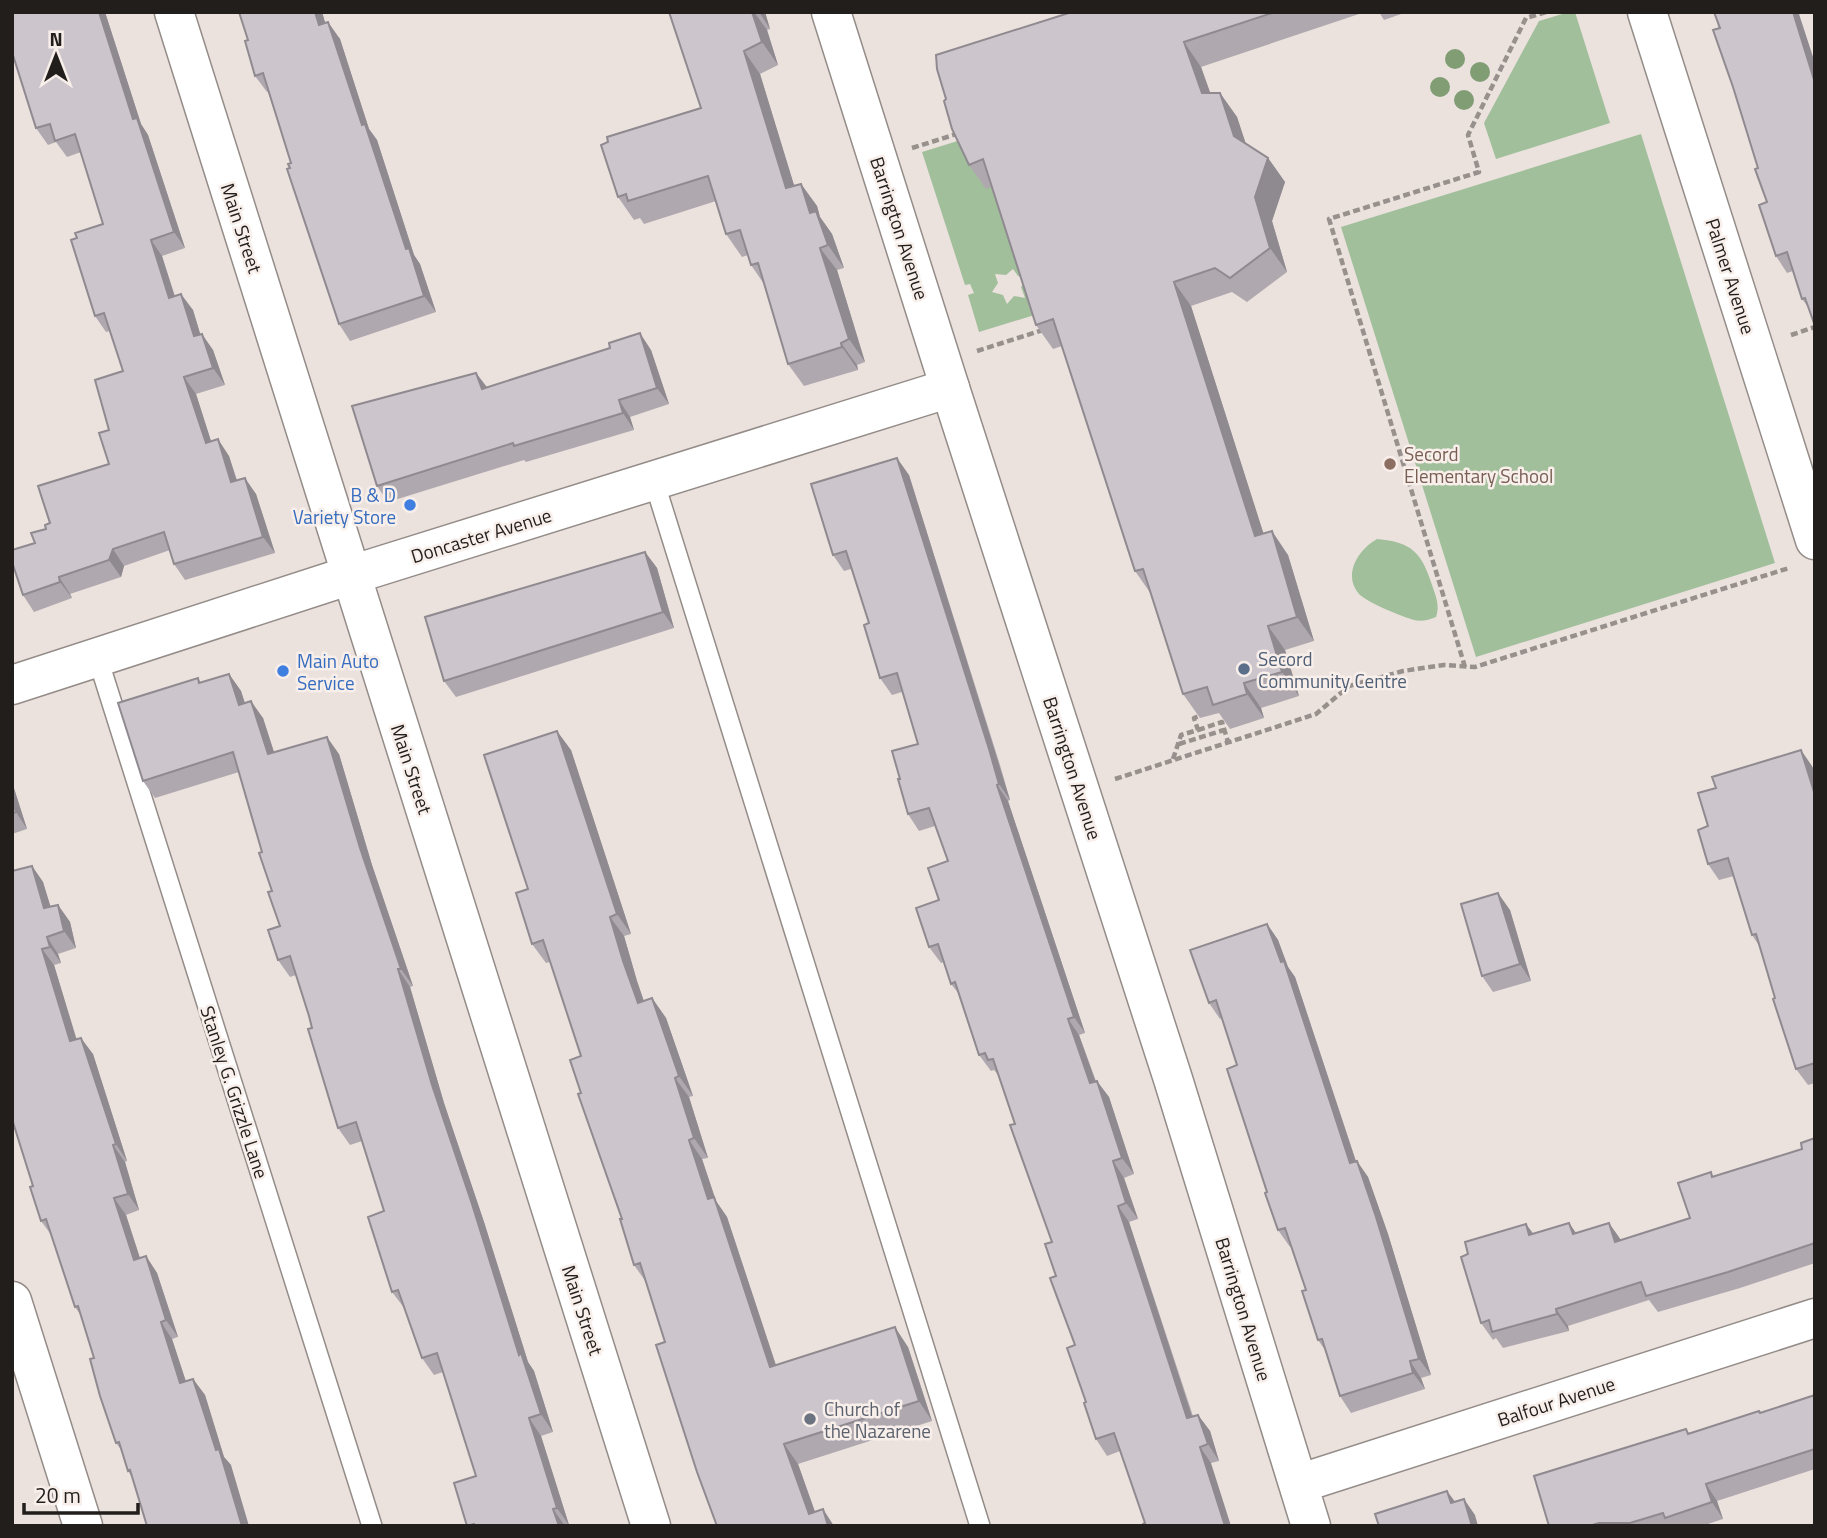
<svg xmlns="http://www.w3.org/2000/svg" width="1827" height="1538" font-family="'Titillium Web',sans-serif">
<style>
.green{fill:#a2bf9c;fill-rule:evenodd}
.lines{fill:none;stroke-linecap:round;stroke-linejoin:round}
.service-casing{stroke:#948c88;stroke-width:22}
.minor-casing{stroke:#948c88;stroke-width:41}
.tertiary-casing{stroke:#948c88;stroke-width:41}
.path{stroke:#97908d;stroke-width:4.5;stroke-dasharray:7 3.5;stroke-linecap:butt}
.service{stroke:#fff;stroke-width:19}
.minor{stroke:#fff;stroke-width:38}
.tertiary{stroke:#fff;stroke-width:38}
.tree{fill:#809d74}
.wall{fill:#afa9af}
.shaded-wall{fill:#8f8a8f}
.building{fill:#ccc5cc;stroke:#8f8a8f;stroke-width:2}
.education-dot{fill:#8d6e63;stroke:#f8efeb;stroke-width:2.5}
.shop-dot{fill:#3f7fe0;stroke:#f8efeb;stroke-width:2.5}
.service-dot{fill:#5c6f8a;stroke:#f8efeb;stroke-width:2.5}
.worship-dot{fill:#6b7280;stroke:#f8efeb;stroke-width:2.5}
.labels{text-anchor:middle;dominant-baseline:central;stroke-width:5;stroke-linejoin:round;paint-order:stroke}
.street-label{font-size:19px;fill:#211e1c;stroke:#f8efeb}
.education-label{font-size:19px;fill:#785e54;stroke:#f8efeb;text-anchor:start}
.shop-label{font-size:19px;fill:#366cbe;stroke:#f8efeb;text-anchor:end}
.service-label{font-size:19px;fill:#4e5e75;stroke:#f8efeb;text-anchor:start}
.worship-label{font-size:19px;fill:#5b616d;stroke:#f8efeb;text-anchor:start}
</style>
<rect width="100%" height="100%" fill="#ebe2de"/>
<path class="green" d="M1569,12h6l35,111 -114,36 -12,-36 55,-102z
M1641,134l134,429 -299,94 -135,-430z
M964,139l36,45 41,129 -62,19 -11,-37 6,-2 -4,-9 -5,1 -43,-133zM1013,269l5,7 10,2 -7,9 4,11 -11,-2 -7,8 -4,-9 -11,-3 6,-9 -3,-9 11,1z
M1377,539c35,3 45,14 55,46 4,12 8,20 4,32 -7,3 -15,5 -22,3 -11,-3 -48,-18 -55,-26 -17,-20 0,-45 18,-55z"/>
<g class="lines">
<defs>
<path id="service" d="M654,481l326,1045
M98,659l274,867"/>
<path id="minor" d="M1647,12l168,528
M950,388l223,691 138,447
M12,685l339,-110
M12,1301l71,225
M1298,1484l517,-166"/>
<path id="tertiary" d="M174,12l477,1514
M351,575l599,-187 -119,-376"/>
</defs>
<use href="#service" class="service-casing"/>
<use href="#minor" class="minor-casing"/>
<use href="#tertiary" class="tertiary-casing"/>
<path class="path" d="M912,148l48,-15
M1791,335l24,-8
M977,351l69,-22
M1465,667l-136,-448 150,-47 -11,-37 58,-117 20,-6
M1198,730l24,-8 6,20
M1179,744l45,-14
M1173,759l8,-24 17,-5 -4,-12 5,-2
M1115,779l201,-65 33,-28 54,-15 41,-6 31,2 314,-99"/>
<use href="#service" class="service"/>
<use href="#minor" class="minor"/>
<use href="#tertiary" class="tertiary"/>
</g>
<g class="tree">
<circle cx="1455" cy="59" r="10"/>
<circle cx="1480" cy="72" r="10"/>
<circle cx="1440" cy="87" r="10"/>
<circle cx="1464" cy="100" r="10"/>
</g>
<path class="wall" d="M12,12h93l36,112 7,11 37,113 -23,8 13,40 18,14 7,24 13,16 12,35 -29,9 15,47 18,15 8,24 19,14 19,59 -90,27 -11,-16 -4,-14 -46,16 -3,11 -51,17 2,4 -38,14 -11,-17 12,-52 15,-20 59,-59v-34l14,-59 -13,-40 -4,1 -11,-16 -18,-78 26,-14 -22,-72 -14,5 -11,-15 -8,3 -12,-17z
M239,12h83l3,11 15,16 29,90 8,11 37,115 6,9 16,48 -86,29 -11,-17 -49,-156 1,-5 -23,-71h-1l-12,-16 -7,-36z
M669,12h96l5,17 -3,1 11,35 -18,9 34,112 7,-2 16,22 3,11 12,17 12,34 -7,2 28,92 -8,3 1,5 -54,16 -16,-22 -24,-80 -13,-19 -3,-10 -6,2 -16,-23 -10,-33 -72,23 -4,-6 -6,2 -16,-23 83,-89z
M1072,12h293l-164,55 9,26h10l17,24 9,27 22,14 17,24 -13,39 15,51 -40,30 -15,-10 -41,14 72,227 25,22 26,86 -29,9 14,46 -38,12 3,10 -34,11 -11,-16 -19,5 -17,-24 -32,-100 -16,-23 -73,-225 -9,3 -17,-24 -45,-138 -5,2 -17,-24z
M1379,12h28l-23,8z
M1714,12h89l-4,2 9,293 -6,-8 -9,-28 -6,2 -11,-17 -9,-54 -9,-34z
M651,350l18,54 -39,13 4,13 -108,32 -2,-2 -136,42 -11,-16 99,-113 11,14z
M909,475l91,290 10,35 -2,1 77,232 -6,2 17,46 13,16 25,77 -10,4 14,41 -9,3 64,194 5,-1 12,16 9,30 -8,2 -66,60 -25,-72 -13,5 -11,-17 -10,-37 -11,-57 -19,-69 -4,-34 -53,-166 -5,-6 -3,1 -12,-16 -20,-61 -8,-10 -7,-22 -3,1 -12,-16 19,-86 -13,-35 -16,5 -11,-17 -8,-35 18,-35 -16,-52 -10,3 -12,-17 -11,-55 -18,-54 -7,2 -11,-16z
M645,552l12,16 17,60 -218,69 -12,-16z
M229,674l12,17 4,12 18,15 11,34 65,2 33,111 41,121 -3,1 34,116 40,119 44,140 6,9 19,61 -12,4 28,89 -102,1 9,-50 -33,-104 -9,3 -12,-17 -17,-49 -13,-17 -8,-81 -22,-70 -12,4 -12,-17 -29,-112 -13,-41 -6,2 -12,-17 2,-34 -18,-74 -23,-80 -84,26 -12,-17 55,-103 3,5z
M571,750l60,184 -7,2 13,45 7,20 8,-3 14,20 27,78 -4,1 19,61 -6,1 14,42 11,16 49,148 132,-18 24,74 -134,43 17,48 19,14h-117l-52,-184 -19,-60 -12,-17 -12,-46 -41,-126v-37l-31,-94 -4,1 -14,-19 -4,-55z
M1812,766l3,8v309l-7,2 -12,-16 -36,-122 -8,-12 -18,-59 -15,4 -11,-16v-38z
M12,782l15,47 -15,5z
M32,866l11,16 7,25 8,-2 12,17 6,26 -18,6 3,9 -7,2 22,74 17,15 34,107 -2,1 14,48 -13,5 14,43 6,-2 11,17 21,64 -6,2 14,43 7,-3 12,16 19,62 7,8 -99,12 -4,-6 -6,-20 -6,-8 -22,-85 -14,-44 -5,-7 -23,-71 -11,-15 -8,-35z
M1510,910l21,71 -38,11 -11,-16z
M1267,924l11,16 10,27 7,10 61,184 12,16 20,57 43,141 -10,3 4,11 -74,24 -11,-17 -15,-46 -7,-10 -12,-50 -15,-44 -1,1 -12,-17 -11,-38 -30,-127 -15,-47 -2,1 -11,-16z
M1815,1138v125l-75,25 -82,24 -9,-12 -81,26 1,5 -66,17 -7,-10 -3,2 -12,-17 52,-89 36,-11 7,10 45,7 69,-22 24,-42 88,-27z
M1815,1395v74l-98,32 6,18 -21,7h-153l137,-97 3,4 70,-22 2,2z"/>
<path class="shaded-wall" d="M99,12h6l36,112 7,11 37,113 -11,-16 -41,-113z
M315,12h7l9,30 -12,-17z
M752,12h2l13,18 11,35 -16,-23z
M759,12h6l5,17z
M1793,12h6v2l16,49v20z
M328,22l12,17 29,90 8,11 37,115 6,9 16,48 -12,-16 -18,-47 -44,-124z
M1184,42l17,25 18,50 -17,-24z
M744,51l16,23 42,137 -16,-23z
M1220,93l17,24 14,43 -17,-24z
M1268,158l17,24 -13,39 15,51 -17,-24 -15,-51z
M801,184l16,22 3,11 12,17 12,34 -16,-23 -18,-32z
M151,240l11,16 18,58 -11,-16z
M820,248l17,22 28,92 -16,-23z
M1174,282l17,24 81,254 -17,-24z
M181,294l12,16 13,43 -12,-17z
M640,333l11,17 18,54 -12,-16z
M202,334l11,16 12,35 -12,-17z
M841,343l16,22 1,5 -16,-23z
M476,373l12,16h-6z
M184,377l12,17 21,66 -11,-17z
M619,400l11,17 4,13 -11,-17z
M218,439l11,17 13,42 -11,-16z
M897,458l12,17 101,325 -11,-16z
M245,478l11,16 19,59 -12,-16z
M1272,531l16,24 26,86 -17,-24z
M113,549l11,17 -3,11 -12,-17z
M645,552l12,16 17,60 -11,-16z
M59,577l11,17 2,4 -12,-16z
M1268,626l17,24 14,46 -17,-24z
M229,674l12,17 10,32 -12,-18z
M1244,683l17,25 3,10 -17,-24z
M251,701l12,17 17,53 -12,-17z
M557,731l14,19 60,184 -14,-20z
M327,737l12,17 33,111 41,121 -12,-17 -41,-121z
M1801,750l11,16 3,8v21z
M12,782l15,47 -11,-17 -4,-11z
M997,785l11,16 77,232 -11,-16z
M32,866l11,16 13,42 -12,-16z
M1498,893l12,17 21,71 -11,-17z
M58,905l12,17 6,26 -12,-17z
M610,917l14,19 13,45 14,42 -13,-20 -15,-42z
M1267,924l11,16 10,27 7,10 67,203 -12,-17z
M47,937l11,17 3,9 -11,-16z
M42,949l12,16 28,92 -12,-16z
M398,969l12,18 34,116 40,119 44,140 6,9 19,61 -12,-18 -22,-59 -87,-270z
M652,998l14,20 27,78 -14,-20z
M1068,1019l11,16 23,65 -12,-17z
M81,1038l12,16 34,107 -11,-17z
M675,1078l14,19 19,61 -14,-20z
M1097,1081l12,16 25,77 -12,-16z
M689,1140l13,19 14,42 11,16 56,170 -13,-20 -62,-168z
M113,1145l12,17 14,48 -11,-16z
M1113,1161l11,17 14,41 -12,-16z
M1357,1161l11,16 20,57 43,141 -12,-16z
M114,1198l12,17 20,62 -12,-17z
M1118,1206l11,16 69,213 -11,-17z
M1569,1223l11,16 -7,-5z
M1609,1223l12,17 6,19 -12,-17z
M1526,1224l12,16 -9,-5z
M146,1256l11,17 21,64 -12,-17z
M1556,1309l12,17 1,5 -12,-17z
M161,1322l11,17 20,61 -12,-17z
M895,1327l13,20 24,74 -13,-20z
M1410,1361l11,17 4,11 -12,-16z
M193,1379l12,16 19,62 7,8 18,61h-7l-26,-76z
M1198,1415l12,16 9,30 -11,-17z
M529,1418l12,18 28,89 -12,-17z
M784,1444l14,20 22,62 -11,-12z
M1200,1447l11,16 20,63h-6z
M1706,1484l11,17 6,18 -11,-17z
M1447,1491l12,16 -8,-4z
M1464,1499l11,16 3,11h-6z
M553,1509l12,17h-6z
M823,1509l11,17h-6z"/>
<path class="building" d="M12,12h87l34,107 4,-1 37,114 -23,8 18,58 12,-4 13,42 8,-2 11,34 -29,9 22,66 12,-4 13,43 14,-4 18,59 -89,27 -10,-32 -51,17 -4,11 -50,17 1,5 -37,13 -11,-33v-12l23,-7 -4,-10 15,-4 -1,-4 5,-2 -12,-37 71,-22 -10,-31 10,-3 -14,-50 28,-9 -19,-58 -9,3 -24,-76 6,-2 -2,-5 28,-9 -28,-90 -20,7 -5,-17 -14,4 -24,-76z
M239,12h76l4,13 9,-3 34,103 3,-1 41,125 3,-1 15,48 -85,28 -52,-155 3,-1 -2,-4 3,-1 -28,-90 -8,3 -10,-35 3,-1z
M669,12h83l10,30 -18,9 42,137 15,-4 9,29 6,-2 12,34 -8,3 29,91 -8,4 1,4 -54,17 -30,-101 -7,2 -11,-35 -14,4 -18,-58 -80,25 -2,-7 -8,3 -17,-52 7,-3 -1,-5 94,-29z
M1072,12h203l-91,30 18,51h18l14,43 34,22 -13,39 15,51 -40,30 -15,-10 -41,14 81,254 17,-5 25,86 -29,9 14,46 -38,11 3,11 -34,11 -6,-18 -24,7 -40,-125 -8,2 -82,-252 -17,6 -53,-166 -14,6 -17,-36 -8,-28 2,-2 -9,-30 -1,-14z
M1714,12h79l22,71v243l-10,-28 -3,1 -15,-47 -11,4 -17,-51 8,-3 -12,-33 3,-1 -25,-81 -20,-57 7,-2z
M640,333l17,55 -38,12 4,13 -109,33 -1,-3 -136,43 -25,-80 124,-33 6,16 128,-41 -1,-5z
M897,458l92,291 10,35 -2,1 77,232 -6,2 22,64 7,-2 25,77 -9,3 13,42 -8,3 69,212 11,-3 10,29 -8,3 25,79h-82v-2l2,-1 -31,-90 -18,6 -12,-36 2,-1 -19,-54 8,-3 -25,-67 6,-2 -11,-32 7,-2 -42,-117 5,-1 -22,-65 -5,1 -3,-7 -6,2 -24,-73 -4,2 -13,-40 -9,3 -13,-39 23,-8 -11,-32 20,-7 -19,-53 -21,6 -10,-35h2l-8,-28 26,-7 -21,-71 -17,5 -16,-53 5,-2 -23,-72 -13,4 -22,-71z
M645,552l18,60 -219,69 -19,-64z
M229,674l10,31 12,-4 17,53 59,-17 33,111 41,121h-3l34,116 40,119 47,151 2,-2 20,61 -12,4 28,90 -4,1 6,17h-84l-1,-2 -7,2 -13,-43 22,-7 -39,-123 -15,5 -24,-68 -6,2 -24,-75 16,-6 -28,-89 -18,6 -30,-99 4,-1 -3,-12 -19,-60 -12,4 -10,-30 12,-4 -12,-34 4,-1 -13,-38 3,-1 -29,-100 -90,29 -25,-78 80,-25 1,5z
M557,731l60,183 -7,3 13,44 15,42 14,-5 27,78 -4,2 19,60 -5,2 19,59 6,-2 56,170 125,-40 24,74 -135,43 25,70 14,-5 5,17h-111l-20,-54 -41,-127 9,-3 -25,-79 -6,2 -14,-46h2l-44,-125 3,-1 -11,-33 11,-4 -38,-116 -11,4 -16,-51 12,-4 -44,-134z
M1801,750l14,45v268l-19,6 -23,-70 2,-1 -19,-64 -4,1 -24,-77 -20,6 -10,-34 10,-4 -10,-33 18,-5 -4,-11z
M12,801l4,11 -4,2z
M32,866l12,42 14,-3 6,26 -17,6 3,10 -8,2 28,92 11,-3 35,106 -3,1 15,49 -14,4 20,62 12,-4 20,64 -5,2 19,61 13,-4 23,71 3,-1 23,77h-95l-17,-56 -2,1 -9,-29 -3,1 -16,-47 -10,-37 4,-1 -16,-52 -3,1 -29,-88 -5,2 -11,-34 3,-1 -21,-67v-248z
M1498,893l22,71 -38,12 -21,-72z
M1267,924l14,38 3,-1 66,202 7,-2 19,56 43,142 -9,2 3,12 -73,23 -18,-57 -4,1 -16,-49 4,-1 -21,-62 -7,2 -13,-37 2,-1 -40,-123 10,-4 -21,-65 -7,3 -19,-53z
M1815,1138v105l-87,29 -82,24 -5,-14 -85,27 1,5 -65,18 -3,-12 -8,3 -20,-66 7,-3 -3,-12 61,-18 3,11 40,-12 4,11 36,-11 6,19 75,-24 -12,-35 33,-11 1,5 90,-28 -1,-6z
M1815,1395v54l-109,35 6,18 -47,16 -2,-5 -33,10h-31l-10,3h-40l-15,-50 152,-47 2,5 71,-23 1,2z
M1447,1491l4,12 13,-4 8,27h-93l-4,-12z"/>
<circle class="education-dot" cx="1390" cy="464" r="7"/>
<g class="shop-dot">
<circle cx="410" cy="505" r="7"/>
<circle cx="283" cy="671" r="7"/>
</g>
<circle class="service-dot" cx="1244" cy="669" r="7"/>
<circle class="worship-dot" cx="810" cy="1419" r="7"/>
<g class="labels">
<g class="street-label">
<text transform="translate(242 228) rotate(72)">Main Street</text>
<text transform="translate(900 228) rotate(72)">Barrington Avenue</text>
<text transform="translate(1731 276) rotate(72)">Palmer Avenue</text>
<text transform="translate(481 535) rotate(-17)">Doncaster Avenue</text>
<text transform="translate(1073 768) rotate(72)">Barrington Avenue</text>
<text transform="translate(412 769) rotate(72)">Main Street</text>
<text transform="translate(235 1092) rotate(72)">Stanley G. Grizzle Lane</text>
<text transform="translate(1244 1309) rotate(73)">Barrington Avenue</text>
<text transform="translate(583 1310) rotate(72)">Main Street</text>
<text transform="translate(1556 1401) rotate(-18)">Balfour Avenue</text>
</g>
<g class="education-label">
<text x="1404" y="453">Secord<tspan x="1404" dy="22">Elementary School</tspan></text>
</g>
<g class="shop-label">
<text x="396" y="494">B &amp; D<tspan x="396" dy="22">Variety Store</tspan></text>
<text x="297" y="660" text-anchor="start">Main Auto<tspan x="297" dy="22">Service</tspan></text>
</g>
<g class="service-label">
<text x="1258" y="658">Secord<tspan x="1258" dy="22">Community Centre</tspan></text>
</g>
<g class="worship-label">
<text x="824" y="1408">Church of<tspan x="824" dy="22">the Nazarene</tspan></text>
</g>
</g>
<rect width="1827" height="1538" fill="none" stroke="#211e1c" stroke-width="28"/>
<g transform="translate(56 56)" stroke="#f8efeb" stroke-width="5" paint-order="stroke">
<path d="M0-5L12 26L0 18L-12 26Z" fill="#211e1c"/>
<text y="-10" font-size="19" font-weight="bold" text-anchor="middle" fill="#211e1c">N</text>
</g>
<path d="M24 1503v10h114v-10" fill="none" stroke="#211e1c" stroke-width="3.5"/>
<text x="35" y="1503" font-size="21" fill="#211e1c" stroke="#f8efeb" stroke-width="5" paint-order="stroke">20 m</text>
</svg>
